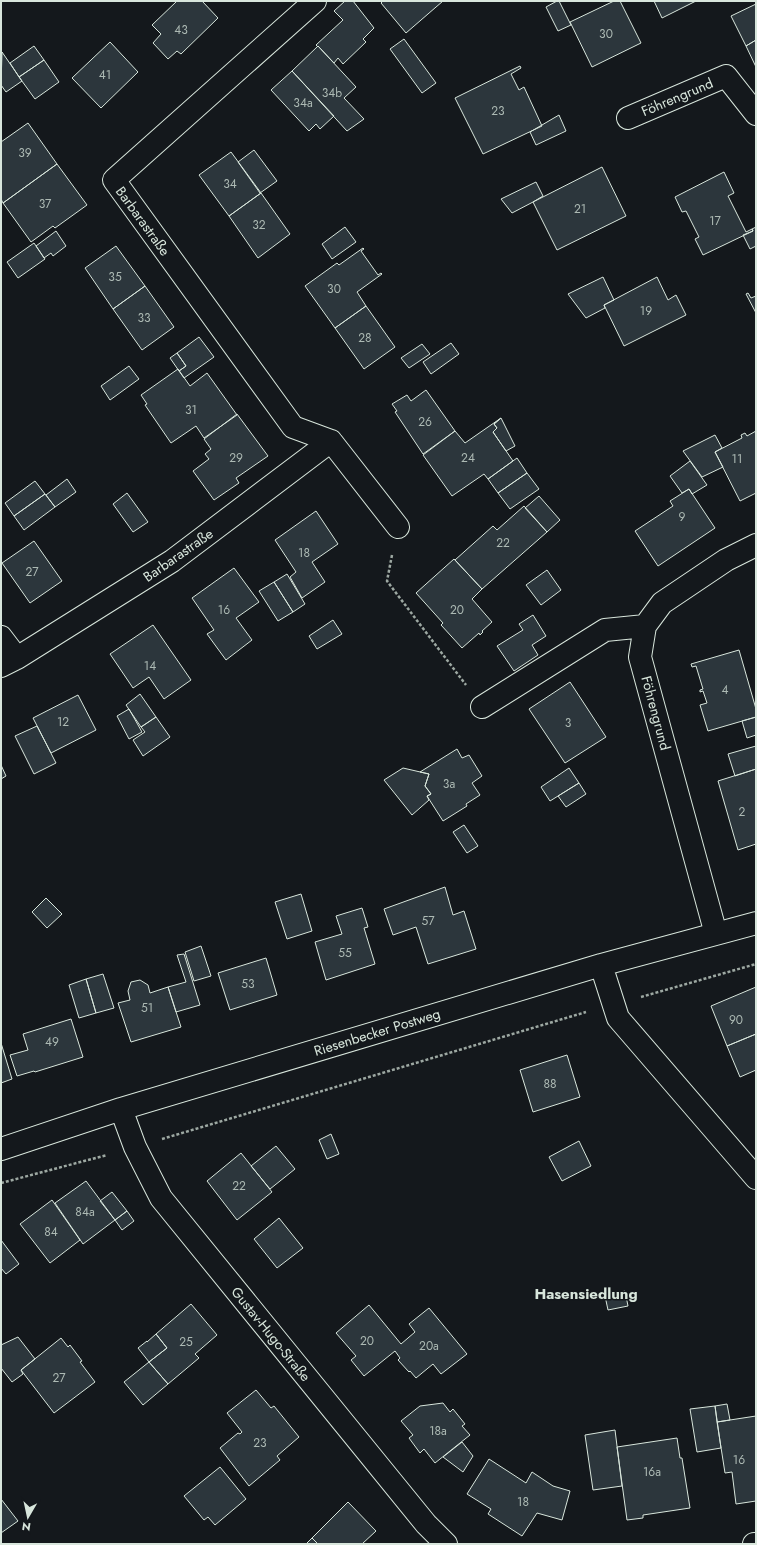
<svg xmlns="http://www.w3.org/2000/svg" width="757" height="1545" font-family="Jost,sans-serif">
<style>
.building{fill:#2c363c;stroke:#d8e6dc}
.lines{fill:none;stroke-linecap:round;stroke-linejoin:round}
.minor-casing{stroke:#d8e6dc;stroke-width:24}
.path{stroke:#9da8a2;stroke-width:2.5;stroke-dasharray:3 2;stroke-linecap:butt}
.minor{stroke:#14181c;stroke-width:22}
.labels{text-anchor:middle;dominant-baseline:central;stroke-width:3;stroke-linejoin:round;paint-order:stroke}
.number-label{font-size:12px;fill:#adbab4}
.street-label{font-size:14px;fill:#d8e6dc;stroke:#14181c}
.neighbourhood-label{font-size:15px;font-weight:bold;fill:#d8e6dc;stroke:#14181c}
</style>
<rect width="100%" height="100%" fill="#14181c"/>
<path class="building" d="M177,1h25l16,17 -37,36 -4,-3 -9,8 -15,-16 8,-9 -9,-9z
M345,1h8l21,27 -11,11 3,3 -23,22 -5,-6 -4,5 -16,-17v1l-2,-2 27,-25 -9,-9z
M383,1h60l-37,32 -25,-30z
M557,1h2l12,24 -13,6 -12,-24z
M614,1h6l21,42 -49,24 -22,-45z
M654,1h42l-34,17z
M756,4v36l-10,6 -15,-30z
M404,39l32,44 -14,10 -32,-44z
M756,40v27l-10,-21z
M110,42l28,30 -37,36 -29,-30z
M34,46l10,14 -25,17 -9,-14z
M318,46l38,41 -12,11 20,21 -17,12 -55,-60z
M2,52l20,29 -16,11 -5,-7z
M44,60l15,22 -24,17 -16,-22z
M520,66l1,2 -10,6 8,16 5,-3 18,39 -59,28 -28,-56z
M292,71l42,45 -14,13 -4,-5 -7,7 -38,-41z
M559,115l7,16 -30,14 -6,-13z
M28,123l29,41 -54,39 -2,-4v-57z
M254,150l23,31 -17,12 -22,-31z
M231,152l30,41 -32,23 -30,-41z
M57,164l30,41 -32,23 -2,-2 -22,16 -28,-39z
M602,167l24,49 -69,34 -24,-48z
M724,172l10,21 -6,3 18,36 6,-3 1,2 -50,24 -8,-16 4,-2 -13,-26 -4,1 -7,-15z
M536,182l7,14 -10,6 -21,11 -11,-14z
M261,193l29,41 -32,24 -29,-42z
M345,227l11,15 -24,17 -10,-15z
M756,227v19l-6,3 -7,-14 10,-4 -1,-2z
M56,231l10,15 -13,10 -2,-3 -7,5 -8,-12z
M34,243l11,16 -27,19 -11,-16z
M116,246l29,40 -32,23 -28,-41z
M363,248l1,1 -3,2 17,24 3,-2 1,1 -25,18 9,14 -31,22 -30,-42 32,-23 2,2z
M603,277l11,23 -10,5 1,3 -19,10 -18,-24z
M657,277l11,23 8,-5 10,20 -62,31 -20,-41z
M145,286l29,41 -32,23 -29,-41z
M748,293l3,5 5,-2v17l-10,-19z
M366,306l29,41 -31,22 -29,-41z
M199,337l15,20 -30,21 -5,-7 7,-5 -9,-13z
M451,343l8,11 -28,20 -8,-12z
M422,344l8,10 -21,14 -8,-10z
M177,353l9,13 -7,5 -9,-13z
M129,366l10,13 -29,21 -9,-14z
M178,369l12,17 17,-13 30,42 -33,23 -8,-12 -25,17 -26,-38 2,-1 -6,-9z
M426,390l29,41 -32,23 -28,-42 2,-1 -5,-7 15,-9 4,6z
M237,414l31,42 -32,22 3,5 -25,17 -21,-29 16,-12 -4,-5 6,-5 -7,-10z
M501,418l-7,6 3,4 -4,4 20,29 -25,18 -4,-5 -32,22 -29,-41 32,-24 10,12z
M501,418l14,28 -9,5 -13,-19 4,-4 -3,-4z
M756,431v62l-16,8 -25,-49 27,-14 -1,-3 4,-2 2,3z
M715,435l7,13 -7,4 8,15 -21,10 -19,-26z
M517,458l10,15 -29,20 -10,-14z
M690,461l17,24 -15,9 -3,-5 -7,4 -12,-17z
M527,473l12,16 -29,20 -12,-16z
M67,479l9,13 -21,15 -9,-12z
M35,481l10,13 -31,22 -9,-13z
M689,489l26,39 -57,38 -23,-35 38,-25 -3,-5z
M127,493l21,29 -15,10 -20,-28z
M45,494l10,13 -31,23 -10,-14z
M539,496l21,24 -13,12 -22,-24z
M524,506l23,26 -65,57 -27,-29 38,-34 4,4z
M316,511l22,33 -26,18 13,20 -23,16 -12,-21 6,-5 -21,-32z
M34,541l28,40 -32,22 -28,-40z
M454,559l28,30 -10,10 20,23 -10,9 1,1 -3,3 -1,-2 -17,15 -21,-23 2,-2 -27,-30z
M234,568l25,34 -23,16 16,22 -26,20 -19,-26 7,-4 -22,-32z
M547,570l14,20 -20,15 -15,-20z
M287,574l18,30 -12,8 -19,-30z
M274,582l19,30 -15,9 -19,-30z
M533,615l13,21 -14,9 6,10 -24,16 -17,-25 26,-16 -4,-6z
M333,620l9,14 -25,15 -8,-13z
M153,625l38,55 -27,19 -15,-22 -16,11 -23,-34z
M739,650l17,59v8l-48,14 -8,-26 7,-2 -4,-12 -3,1v-2l3,-1 -7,-23 -4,1 -1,-3z
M570,682l36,55 -41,26 -36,-54z
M140,694l16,23 -15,10 -15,-22z
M78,695l18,35 -45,23 -18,-35z
M129,709l13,23 -13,7 -12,-23z
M156,717l14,20 -27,19 -10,-16 12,-8 -4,-5z
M756,717v18l-9,3 -5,-17z
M37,726l19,37 -22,11 -19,-38z
M756,746v23l-21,7 -7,-22z
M457,749l5,9 7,-3 13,21 -10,7 8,12 -14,9 1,2 -24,15 -16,-25 4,-2 -6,-8 4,-12 -9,-2z
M1,765l5,11 -5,3z
M403,768l26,6 -4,12 6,8 -4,2 2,4 -17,15 -28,-35z
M569,768l10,15 -29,18 -9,-14z
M756,769v75l-18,6 -20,-69z
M579,783l7,11 -20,13 -8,-11z
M464,825l14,21 -11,7 -14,-21z
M445,887l8,28 11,-4 12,38 -48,15 -12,-37 -23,8 -9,-26z
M301,894l11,37 -25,8 -12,-37z
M46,898l16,16 -15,14 -15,-16z
M362,908l6,19 -4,1 11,36 -49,16 -11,-38 27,-8 -6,-18z
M201,946l10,30 -17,5 -9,-29z
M184,954l16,51 -24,7 -8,-25 18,-5 -9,-27z
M266,958l11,37 -47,15 -12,-37z
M103,974l11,34 -18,5 -10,-34z
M86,979l10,34 -17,5 -10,-33z
M140,980l8,5 2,8 18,-6 13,40 -50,15 -13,-39 12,-3 -2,-9 3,-9z
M756,987v47l-29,12 -16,-40z
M71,1019l12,38 -48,15 -1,-1 -17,5 -7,-21 18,-5 -5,-16z
M756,1034v36l-16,7 -13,-31z
M1,1043l11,36 -11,4z
M567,1055l13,42 -47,15 -13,-42z
M331,1134l8,20 -12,5 -8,-19z
M579,1141l12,25 -29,15 -13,-24z
M276,1146l19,23 -25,20 -19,-23z
M241,1153l31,39 -35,28 -30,-39z
M86,1181l29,39 -32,24 -28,-41z
M112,1192l15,19 -12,9 -15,-19z
M52,1200l28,40 -30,23 -30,-39z
M127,1211l7,10 -12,9 -7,-10z
M279,1218l24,30 -26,20 -23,-29z
M1,1240l18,24 -13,10 -5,-6z
M625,1291l3,15 -20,4 -3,-14z
M191,1304l26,31 -22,19 4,4 -31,26 -19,-22 18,-14 -11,-14z
M369,1305l32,39 14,-12 -6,-8 20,-16 38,46 -26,20 -8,-10 -17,14 -6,-7 -1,1 -11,-12 2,-2 -5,-7 -31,25 -13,-16 5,-4 -20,-23z
M156,1334l11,14 -18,14 -11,-14 9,-7v1z
M18,1337l17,22 -14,11 2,4 -11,8 -11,-14v-23z
M61,1338l7,9 2,-2 12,16 -2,1 15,20 -41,31 -33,-43z
M149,1362l19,22 -25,21 -19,-23z
M256,1390l15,18 3,-2 25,31 -22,19 3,4 -31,26 -29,-38 18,-15 2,1 2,-2 -15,-19z
M443,1403l7,9 3,-3 12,15 -3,2 8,9 -35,28 -11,-14 -4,4 -11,-15 4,-3 -12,-14 19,-15z
M727,1404l3,16 -13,2 -2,-16z
M715,1406l6,42 -24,4 -7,-43z
M756,1416v85l-20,3 -4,-32 -7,1 -8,-51z
M615,1430l7,56 -29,4 -8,-55z
M677,1438l3,20h2l8,50 -47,7v3l-16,2 -10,-73z
M462,1442l11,14 -10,16 -20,-15z
M489,1459l37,24 6,-11 21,14 17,5 -8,29 -25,-7 -15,23 -34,-22 3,-5 -24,-15z
M220,1467l26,32 -31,26 -7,-8 -4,3 -20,-24z
M1,1499l17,22 -17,12z
M348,1502l28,29 -14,13h-44l-6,-6z
M312,1538l6,6h-12z"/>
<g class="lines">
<defs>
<path id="minor" d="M315,1l-201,179 179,247 38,14
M628,118l98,-42 30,38
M1,637l16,21
M1,666l16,-8 155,-97 159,-120 67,86
M482,707l123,-77 40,-4
M716,934l-76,-277 5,-31 17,-23 64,-43 30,-15
M601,965l17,53 138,160
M121,1109l14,38 26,51 265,326 20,20
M1,1149l120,-40 480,-144 155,-42
M754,1544h2"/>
</defs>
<use href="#minor" class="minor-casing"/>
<path class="path" d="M392,555l-5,26 79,104
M641,997l115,-33
M162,1139l424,-127
M1,1183l106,-28"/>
<use href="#minor" class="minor"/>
</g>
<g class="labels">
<g class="number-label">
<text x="181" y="30">43</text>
<text x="606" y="34">30</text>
<text x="105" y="75">41</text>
<text x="332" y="93">34b</text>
<text x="303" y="103">34a</text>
<text x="498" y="111">23</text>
<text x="25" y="153">39</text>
<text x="230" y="184">34</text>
<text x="45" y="204">37</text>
<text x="580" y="209">21</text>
<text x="715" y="221">17</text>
<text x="259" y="225">32</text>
<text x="115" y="277">35</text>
<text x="334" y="289">30</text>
<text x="646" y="311">19</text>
<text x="144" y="318">33</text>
<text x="365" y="338">28</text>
<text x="191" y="410">31</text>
<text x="425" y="422">26</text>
<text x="236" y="458">29</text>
<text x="468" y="458">24</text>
<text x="737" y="459">11</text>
<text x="682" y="517">9</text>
<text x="503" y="543">22</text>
<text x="304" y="553">18</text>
<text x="32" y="572">27</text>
<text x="224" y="610">16</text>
<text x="457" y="610">20</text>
<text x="150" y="666">14</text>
<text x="725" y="690">4</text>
<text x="63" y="722">12</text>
<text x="568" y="723">3</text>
<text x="449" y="784">3a</text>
<text x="742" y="812">2</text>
<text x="428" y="921">57</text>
<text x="345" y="953">55</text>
<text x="248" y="984">53</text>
<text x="147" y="1008">51</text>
<text x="736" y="1020">90</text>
<text x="52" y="1042">49</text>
<text x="550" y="1084">88</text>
<text x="239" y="1186">22</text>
<text x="85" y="1212">84a</text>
<text x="51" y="1232">84</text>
<text x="367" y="1341">20</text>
<text x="186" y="1342">25</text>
<text x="429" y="1346">20a</text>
<text x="59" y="1378">27</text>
<text x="438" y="1431">18a</text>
<text x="260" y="1443">23</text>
<text x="739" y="1460">16</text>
<text x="652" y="1472">16a</text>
<text x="523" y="1502">18</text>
</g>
<g class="street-label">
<text transform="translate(677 97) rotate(-23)">Föhrengrund</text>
<text transform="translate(143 221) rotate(54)">Barbarastraße</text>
<text transform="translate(178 555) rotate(-35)">Barbarastraße</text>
<text transform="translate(656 713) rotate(75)">Föhrengrund</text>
<text transform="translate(377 1032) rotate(-17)">Riesenbecker Postweg</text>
<text transform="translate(271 1334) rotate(51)">Gustav-Hugo-Straße</text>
</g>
<g class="neighbourhood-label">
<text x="586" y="1294">Hasensiedlung</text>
</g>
</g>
<rect width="757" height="1545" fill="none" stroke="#d8e6dc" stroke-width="4"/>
<g transform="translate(28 1517) rotate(189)" stroke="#14181c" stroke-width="3" paint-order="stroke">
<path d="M0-3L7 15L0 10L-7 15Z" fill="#d8e6dc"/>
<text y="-6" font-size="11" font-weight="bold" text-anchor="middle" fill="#d8e6dc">N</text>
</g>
</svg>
